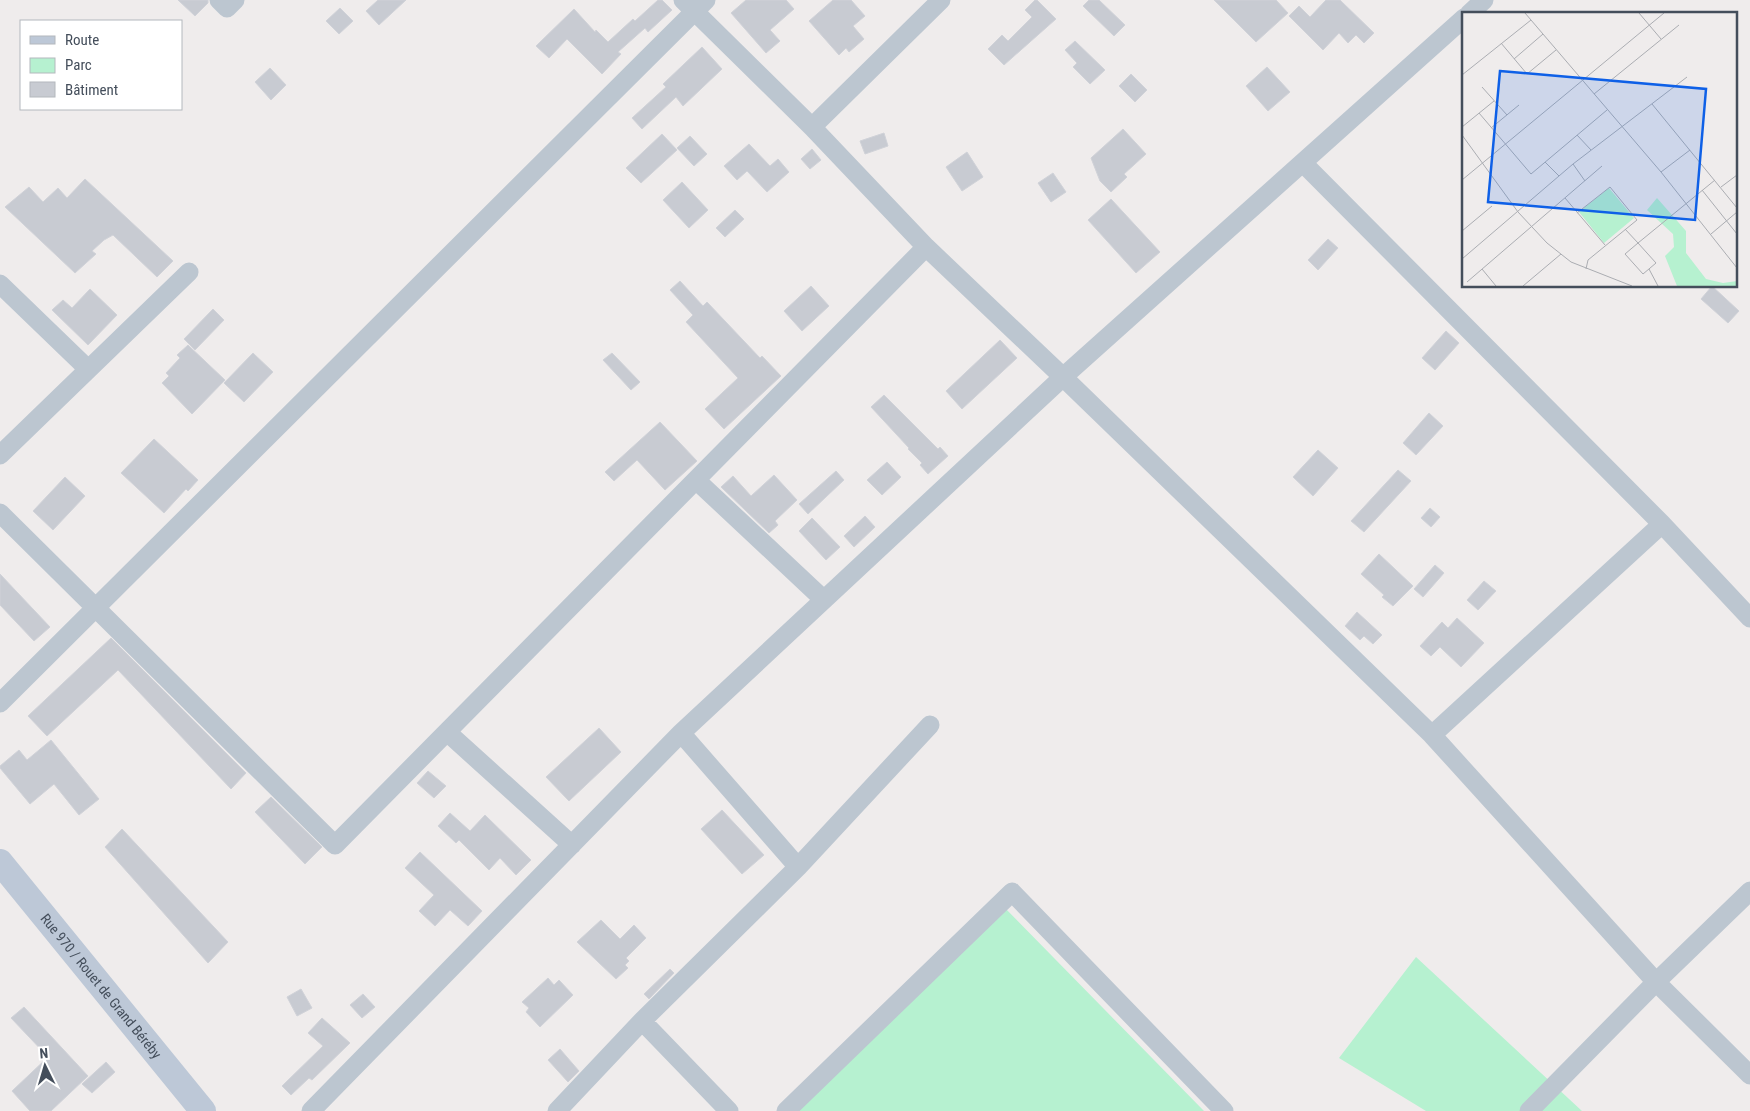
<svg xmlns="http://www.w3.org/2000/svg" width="1750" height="1111" font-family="'Roboto Condensed',sans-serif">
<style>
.green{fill:#b6f1d0}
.building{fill:#c8cbd2;stroke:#d0d2d8}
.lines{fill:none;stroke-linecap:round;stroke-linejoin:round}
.minor{stroke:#bcc6d0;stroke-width:19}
.secondary{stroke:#bdc8d7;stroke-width:26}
.labels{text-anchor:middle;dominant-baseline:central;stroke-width:4;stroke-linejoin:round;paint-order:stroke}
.street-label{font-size:14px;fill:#444e5b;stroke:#fff}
.inset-road{fill:none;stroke:#abadb2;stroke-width:1}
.view{fill:#0e60e7;fill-opacity:0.15;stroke:#0e60e7;stroke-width:2.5}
.inset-edge{fill:none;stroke:#444e5b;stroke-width:2.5}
</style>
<rect width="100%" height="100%" fill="#efecec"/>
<path class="green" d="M1003,906l201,205h-412z
M1416,957l166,154h-156l-87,-53z"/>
<path class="building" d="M178,0h30v3l-13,13z
M378,0h28l-27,25 -13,-14z
M658,0h4l10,10 -24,22 -3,-4 -27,24 3,2 -19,20 -35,-35 -18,19 -13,-12 38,-37 21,23 1,-2 12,12 25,-23 2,2z
M746,0h40l8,9 -24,21 10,11 -14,12 -35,-40z
M833,0h18l14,16 -12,10 11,13 -15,13 -3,-4 -7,7 -30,-34z
M1035,0h2l19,19 -52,46 -16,-16 14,-14 6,6 24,-24 -7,-7z
M1089,0h10l26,25 -11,11 -31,-30z
M1214,0h62l12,13 -32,29z
M1326,0h14l34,33 -10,10 -8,-8 -8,8 -9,-10 -16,17 -34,-34 10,-10 11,11z
M340,8l13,13 -14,13 -13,-13z
M1075,41l30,29 -15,14 -17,-17 4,-4 -12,-13z
M702,47l20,22 -39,37 -7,-9 -34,32 -10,-11 34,-31 -3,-3z
M1267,67l23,25 -22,19 -22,-25z
M270,68l16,17 -15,15 -16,-18z
M1131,74l16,16 -12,12 -16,-16z
M1123,129l23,25 -22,20 3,3 -16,15 -11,-11 -9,-23z
M884,133l4,13 -23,8 -5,-13z
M662,134l15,16 -36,33 -15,-15z
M690,136l17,18 -13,12 -17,-18z
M749,144l21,22 8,-7 11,13 -22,20 -20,-21 -10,9 -13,-14z
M812,149l9,11 -11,9 -9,-10z
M967,152l16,25 -21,14 -16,-24z
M1053,173l13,19 -15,10 -13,-19z
M85,179l88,82 -16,16 -44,-42 -9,5 -12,11 4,3 -21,19 -70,-66 24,-20 14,15 15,-14 9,10z
M682,182l26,28 -19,18 -26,-28z
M1111,199l49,53 -24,21 -48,-53z
M735,210l9,9 -19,18 -9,-9z
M1328,239l10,9 -20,22 -10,-10z
M680,281l23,25 4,-4 53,56 2,-2 19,20 -57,53 -19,-20 33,-31 -52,-56 7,-7 -23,-25z
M811,286l18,20 -27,25 -18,-20z
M1712,286l27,25 -11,12 -27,-24z
M90,289l27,26 -29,30 -36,-35 11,-10 9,8z
M213,309l11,11 -29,30 -11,-11z
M1446,331l13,12 -24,27 -13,-12z
M1000,340l17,18 -55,51 -16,-18z
M188,345l37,35 -33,34 -30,-31 7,-7 -3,-3 14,-15 -3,-3z
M253,353l20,19 -29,30 -20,-19z
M612,353l28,29 -9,8 -28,-30z
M884,395l54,54 2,-2 8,9 -20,18 -8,-9 2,-2 -14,-14 1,-1 -38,-41z
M1429,413l14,13 -27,29 -13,-12z
M660,422l37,39 -32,29 -28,-30 -23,21 -9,-9z
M154,439l44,41 -10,11 -2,-2 -22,24 -43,-40z
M1318,450l20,18 -25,28 -20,-19z
M887,462l14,15 -19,18 -15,-15z
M1398,470l13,11 -47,51 -13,-11z
M836,471l8,9 -36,34 -9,-10z
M774,475l23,25 -22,21 3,4 -9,8 -48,-46 12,-11 18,20z
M65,477l20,19 -32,34 -20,-19z
M1430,508l10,9 -9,10 -10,-9z
M865,516l10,11 -21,20 -10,-11z
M812,518l28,29 -14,13 -27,-29z
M1379,554l34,32 -20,20 -11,-9 2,-2 -23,-21z
M1435,565l9,8 -21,24 -9,-8z
M0,574l50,53 -16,14 -34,-36z
M1484,581l12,10 -18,19 -11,-10z
M1357,612l25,23 -9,9 -9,-8 -4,4 -15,-14z
M1457,618l27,25 -23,24 -21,-20 -9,9 -11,-10 22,-24 6,6z
M111,638l135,135 -15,16 -113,-119 -71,66 -19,-20z
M599,728l22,24 -52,49 -23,-24z
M51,740l48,59 -20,16 -25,-31 -24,20 -30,-36v-2l19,-16 8,10z
M428,771l18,15 -12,12 -17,-15z
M271,797l51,50 -17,17 -50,-52z
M722,810l42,45 -22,19 -41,-45z
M450,813l20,18 15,-16 46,45 -15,15 -16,-17 -11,12 -30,-30 -3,3 -18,-17z
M122,829l106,113 -20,21 -103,-116z
M420,852l62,59 -14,15 -18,-16 -15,16 -16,-15 15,-16 -29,-27z
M601,920l19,19 14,-14 12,13 -20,20 3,3 -4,4 3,3 -12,11 -39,-37z
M670,969l4,4 -25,26 -5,-5z
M548,978l6,7 5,-5 14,15 -33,32 -14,-15 3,-4 -7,-6z
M301,989l11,19 -15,8 -10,-19z
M363,994l12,13 -13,11 -12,-13z
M24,1007l64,69 -37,35h-21l-18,-20 36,-34 -37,-39z
M322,1018l28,25 -38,37 -3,-2 -18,17 -9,-9 41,-40 -15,-13z
M560,1049l19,22 -11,11 -20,-22z
M106,1062l9,10 -23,21 -10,-9z"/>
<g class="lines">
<path class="minor" d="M219,0l8,8 8,-8
M683,0l129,127 114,120 137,130 369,358 224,247 94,93
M1469,14l15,-14
M812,127l129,-127
M1303,163l359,361 88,94
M0,284l88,85
M0,455l189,-183
M696,480l127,119
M0,513l335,332 591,-598
M0,703l706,-703
M447,732l125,113
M681,733l117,134
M1432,735l230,-211
M642,1021l87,90
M311,1111l370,-378 382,-356 401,-359
M557,1111l85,-90 156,-154 132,-142
M786,1111l226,-219 212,219
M1529,1111l127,-129 94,-91"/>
<path class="secondary" id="s1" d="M0,862l203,249"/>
</g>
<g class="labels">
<g class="street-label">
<text stroke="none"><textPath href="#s1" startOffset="160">Rue 970 / Rouet de Grand Béréby</textPath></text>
</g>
</g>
<g transform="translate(1462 12)">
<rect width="275" height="275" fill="#efecec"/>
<path d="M147,176l25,30 -30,25 -25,-31zM195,186l29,33v22l20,26 17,4 14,-2v5h-60l-12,-30 9,-9 -1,-13 -26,-24z" fill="#b6f1d0"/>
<path class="inset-road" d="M63,1l136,159 76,96M177,1l22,26M39,31l26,31 29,-24M52,47l29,-25M0,63l69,-55M20,75l25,28M132,82l85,-69M190,92l85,104M17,101l52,61 76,-64M0,115l32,-26M29,116l28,-23M0,123l56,77 29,31 24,19 61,24M115,123l14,15M83,150l14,14M111,152l12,17M199,160l29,-22M0,168l202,-167M259,175l16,-12M240,178l35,44M103,186l40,47M115,201l33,-26 27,33 -49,40 -2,9M163,217l13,14 18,20 -13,11 -18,-20 13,-11 77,-63M0,219l30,-25M249,222l26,-22M0,247l111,-95 114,-87M20,257l14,17M187,257l9,17M5,270l135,-116M61,274l38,-32"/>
<path class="view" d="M38,59l206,18 -11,131 -207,-18z"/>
<rect width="275" height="275" class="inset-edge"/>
</g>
<rect x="20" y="20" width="162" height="90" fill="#ffffff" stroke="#b4b8bd"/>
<rect x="30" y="36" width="25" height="8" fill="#bdc8d7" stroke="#b4b8bd"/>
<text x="65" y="45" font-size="15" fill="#444e5b">Route</text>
<rect x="30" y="58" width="25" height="15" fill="#b6f1d0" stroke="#b4b8bd"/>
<text x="65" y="70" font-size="15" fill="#444e5b">Parc</text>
<rect x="30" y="82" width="25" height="15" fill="#c8cbd2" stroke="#b4b8bd"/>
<text x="65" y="95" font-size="15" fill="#444e5b">Bâtiment</text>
<g transform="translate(45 1066) rotate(355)" stroke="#ffffff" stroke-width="4" paint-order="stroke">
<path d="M0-4L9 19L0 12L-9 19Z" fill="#444e5b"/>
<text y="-8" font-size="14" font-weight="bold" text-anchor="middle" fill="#444e5b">N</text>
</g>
</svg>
